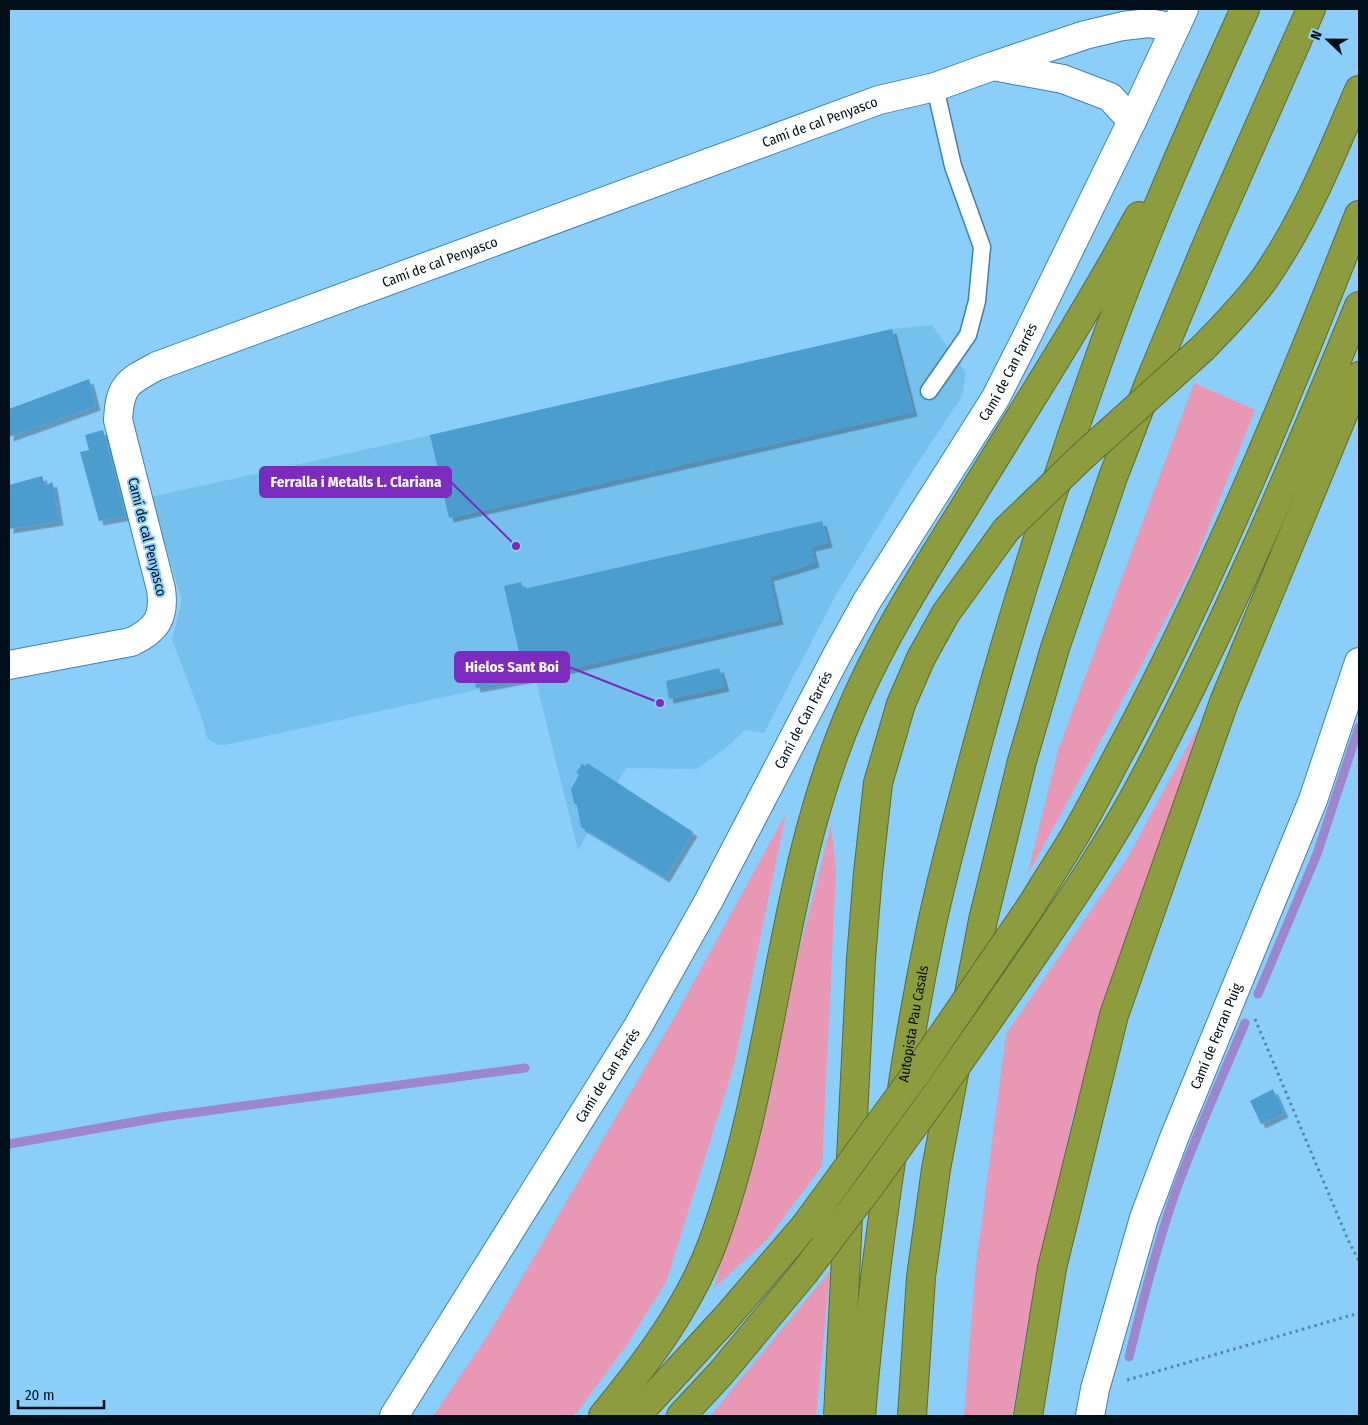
<svg xmlns="http://www.w3.org/2000/svg" width="1368" height="1425" font-family="'Fira Sans Condensed',sans-serif">
<style>
.built{fill:#76c0ed}
.green{fill:#e898b4}
.lines{fill:none;stroke-linecap:round;stroke-linejoin:round}
.stream{stroke:#9c86cf;stroke-width:9}
.building{fill:#4b9dce;filter:url(#shadow)}
.lane-casing{stroke:#4082aa;stroke-width:19}
.street-casing{stroke:#4082aa;stroke-width:30}
.highway-casing{stroke:#5c6b32;stroke-width:30}
.path{stroke:#5686a4;stroke-width:3;stroke-dasharray:2.5 4;stroke-linecap:butt}
.lane{stroke:#fff;stroke-width:16}
.street{stroke:#fff;stroke-width:28}
.highway{stroke:#8d9c3f;stroke-width:28}
.highway-bridge-casing{stroke:#5c6b32;stroke-width:30;stroke-linecap:butt}
.highway-bridge{stroke:#8d9c3f;stroke-width:28}
.labels{text-anchor:middle;dominant-baseline:central;stroke-width:4;stroke-linejoin:round;paint-order:stroke}
.street-label{font-size:14px;fill:#000f1a;stroke:#8bcef9}
.leader{fill:none;stroke:#7b2cbf;stroke-width:2}
.callout-dot{fill:#7b2cbf;stroke:#8bcef9;stroke-width:2}
.callout{fill:#7b2cbf;stroke:#7b2cbf;stroke-width:2}
.callout-label{font-size:15px;text-anchor:middle;font-weight:bold;fill:#fff}
</style>
<defs>
<filter id="shadow"><feDropShadow dx="4.5" dy="4.5" stdDeviation="0" flood-color="#0004"/></filter>
</defs>
<rect width="100%" height="100%" fill="#8bcef9"/>
<path class="built" d="M932,325l34,48 -4,23 -51,77 -75,122 -72,138 -19,-3 -18,17 -30,22 -71,-1 -48,82 -43,-173 -310,68h-7l-11,-7 -5,-20 -30,-78 10,-40 -31,-103 262,-58 479,-110z"/>
<path class="green" d="M1194,383l61,27 -64,161 -50,95 -114,210 31,-126z
M1200,723l-127,392 -45,204 -16,97h-48l11,-144 31,-238 123,-179z
M786,813l-52,252 -68,217 -40,64 -48,65 -6,5h-139l55,-81 183,-312z
M831,825l5,46 -14,295 -56,75 -52,47z
M830,1271l-14,145h-106z"/>
<g class="lines">
<path class="stream" d="M1258,994l59,-140 42,-127
M9,1144l153,-27 363,-49
M1129,1357c13,-54 27,-108 45,-161 21,-59 47,-116 71,-173"/>
</g>
<path class="building" d="M892,329l21,83 -464,106 -19,-83z
M89,379l7,27 -87,31v-28z
M103,430l23,86 -27,5 -19,-69 9,-2 -4,-15z
M42,476l3,10 7,-4 1,2 6,37 -50,8v-44z
M822,521l6,22 -17,4 4,16 -46,14 10,43 -253,59 -50,9 -3,-16 48,-11 -17,-75 17,-4 3,7z
M719,668l6,19 -56,12 -3,-18z
M587,763l106,69 -28,46 -84,-51 -4,-22 -3,-2 -3,-14 8,-14 -3,-2 6,-9 4,2z
M1273,1089l11,24 -23,11 -11,-23z"/>
<g class="lines">
<defs>
<path id="lane" d="M929,391l39,-56 9,-34 5,-54 -29,-81 -18,-79"/>
<g id="street">
<path d="M996,65l89,-30 38,-9 26,-3 26,5"/>
<path id="s1" d="M9,665l122,-23c26,-12 34,-25 30,-53l-43,-169c2,-35 9,-38 39,-54l722,-266 56,-13 58,-21 70,13 47,18 22,24"/>
<path id="s2" d="M394,1416l243,-388 71,-126 129,-247 30,-54 128,-202 33,-65 104,-213 52,-112"/>
<path id="s3" d="M1090,1416l5,-27 49,-171 30,-80 139,-338 46,-138"/>
</g>
<g id="highway">
<path d="M1204,347c22,-23 43,-44 61,-69 40,-58 67,-124 94,-188"/>
<path d="M1031,906c14,-23 29,-46 43,-69 19,-32 35,-65 53,-98 89,-169 162,-346 232,-524"/>
<path d="M1019,976c43,-63 88,-127 124,-195 82,-154 150,-314 216,-475"/>
<path d="M603,1416c43,-53 86,-109 110,-174 64,-174 65,-365 140,-536 30,-69 71,-134 111,-198 59,-97 121,-192 175,-292"/>
<path d="M636,1416l90,-98 79,-92"/>
<path d="M681,1416l40,-43 83,-100"/>
<path d="M838,1416l23,-457 7,-86 10,-90 23,-79 20,-46 25,-45 60,-83"/>
<path id="s4" d="M861,1416c8,-100 21,-200 37,-300 9,-63 20,-126 33,-188 14,-65 32,-129 49,-193 35,-128 75,-255 120,-379 42,-118 93,-233 145,-347"/>
<path d="M912,1416l9,-139 15,-108 47,-249 39,-159 33,-113 58,-171 37,-96 61,-146 100,-226"/>
<path d="M1028,1416l24,-148 62,-253 110,-313 135,-326"/>
</g>
</defs>
<use href="#lane" class="lane-casing"/>
<use href="#street" class="street-casing"/>
<use href="#highway" class="highway-casing"/>
<path class="path" d="M1255,1019l94,223 10,19
M1127,1380l232,-67"/>
<use href="#lane" class="lane"/>
<use href="#street" class="street"/>
<use href="#highway" class="highway"/>
<defs>
<path id="highway-bridge" d="M1006,530l79,-76 119,-107
M805,1226l113,-155 113,-165
M804,1273l66,-87 66,-91 83,-119"/>
</defs>
<use href="#highway-bridge" class="highway-bridge-casing"/>
<use href="#highway-bridge" class="highway-bridge"/>
</g>
<g class="labels">
<g class="street-label">
<text stroke="none"><textPath href="#s1" startOffset="1144">Camí de cal Penyasco</textPath></text>
<text stroke="none"><textPath href="#s1" startOffset="739">Camí de cal Penyasco</textPath></text>
<text stroke="none"><textPath href="#s2" startOffset="1212">Camí de Can Farrés</textPath></text>
<text transform="translate(147 537) rotate(76)">Camí de cal Penyasco</text>
<text stroke="none"><textPath href="#s2" startOffset="808">Camí de Can Farrés</textPath></text>
<text stroke="none"><textPath href="#s4" startOffset="396">Autopista Pau Casals</textPath></text>
<text stroke="none"><textPath href="#s3" startOffset="401">Camí de Ferran Puig</textPath></text>
<text stroke="none"><textPath href="#s2" startOffset="402">Camí de Can Farrés</textPath></text>
</g>
</g>
<path class="leader" d="M516 546L451 482M660 703L569 667"/>
<g class="callout-dot">
<circle cx="516" cy="546" r="5"/>
<circle cx="660" cy="703" r="5"/>
</g>
<g class="callout">
<rect x="260" y="467" width="191" height="30" rx="5"/>
<rect x="455" y="652" width="114" height="30" rx="5"/>
</g>
<g class="callout-label">
<text x="356" y="487">Ferralla i Metalls L. Clariana</text>
<text x="512" y="672">Hielos Sant Boi</text>
</g>
<rect width="1368" height="1425" fill="none" stroke="#000f1a" stroke-width="20"/>
<g transform="translate(1328 40) rotate(292)" stroke="#8bcef9" stroke-width="4" paint-order="stroke">
<path d="M0-4L9 19L0 12L-9 19Z" fill="#000f1a"/>
<text y="-8" font-size="14" font-weight="bold" text-anchor="middle" fill="#000f1a">N</text>
</g>
<path d="M18 1400v8h86v-8" fill="none" stroke="#000f1a" stroke-width="2.5"/>
<text x="25" y="1400" font-size="15" fill="#000f1a" stroke="#8bcef9" stroke-width="4" paint-order="stroke">20 m</text>
</svg>
